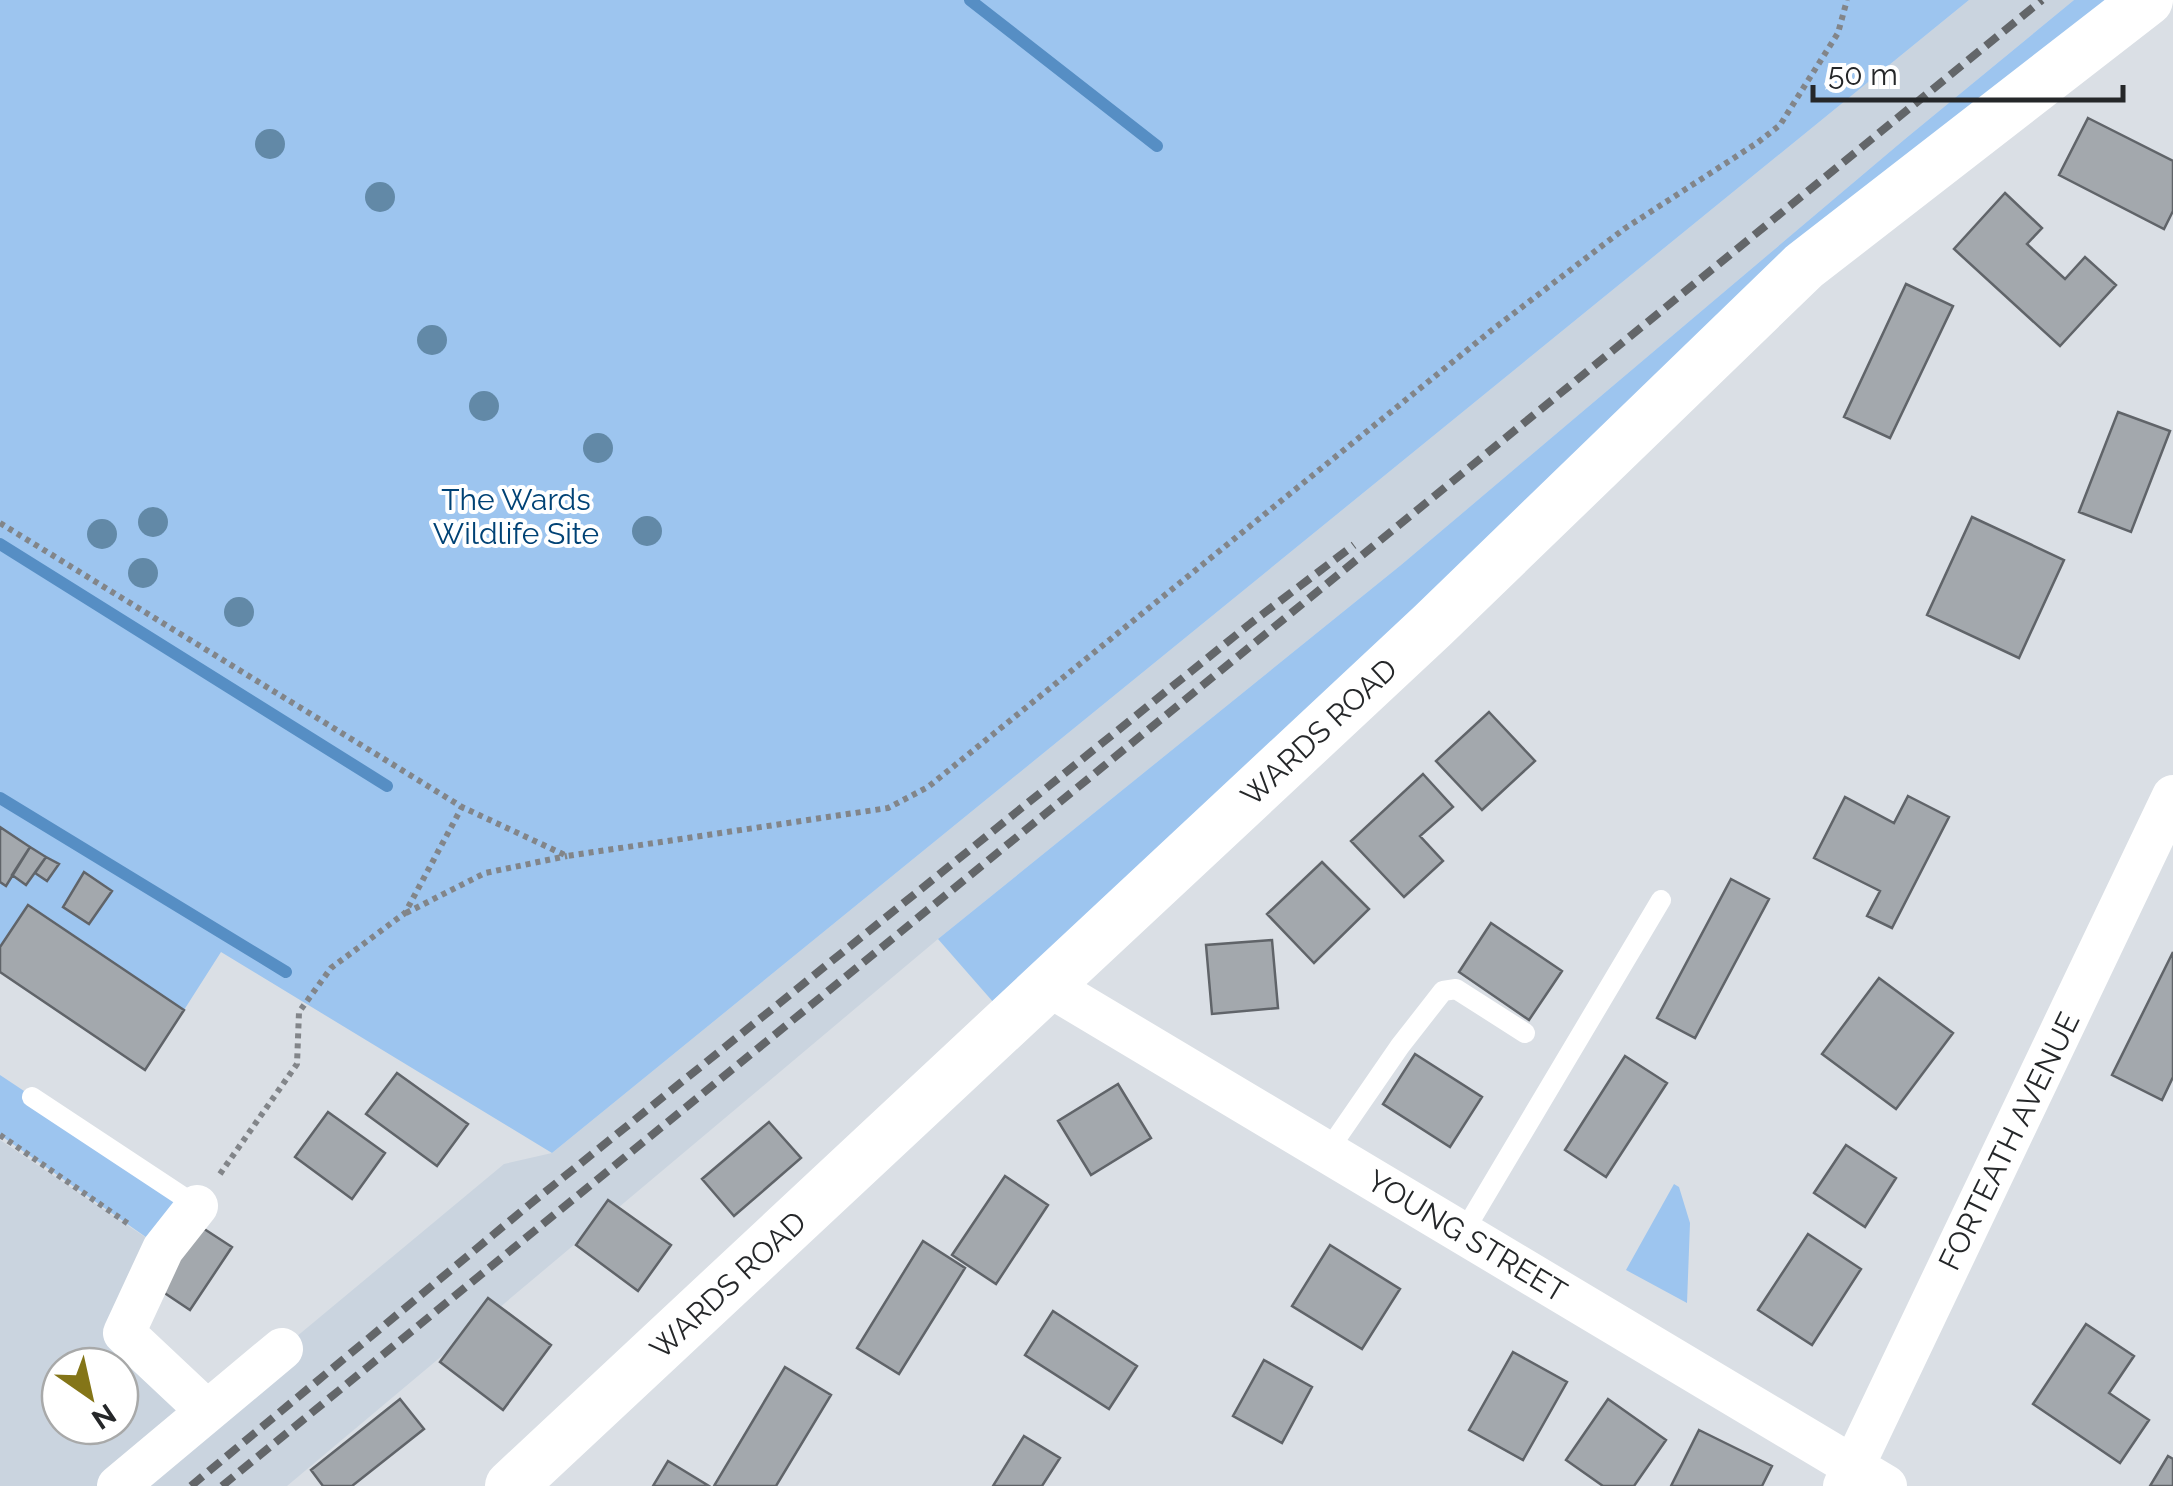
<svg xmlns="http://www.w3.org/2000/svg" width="2173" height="1486" font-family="Raleway,sans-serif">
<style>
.built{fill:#cad4df;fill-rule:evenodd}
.green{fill:#9dc5ef}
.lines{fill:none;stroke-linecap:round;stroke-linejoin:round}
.stream{stroke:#568ec4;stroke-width:12}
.building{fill:#a3a8ad;stroke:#606469;stroke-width:2.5}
.path{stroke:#828589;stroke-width:6;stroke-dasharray:5 5;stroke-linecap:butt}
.service{stroke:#fff;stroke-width:20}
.minor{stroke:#fff;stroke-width:42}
.tertiary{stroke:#fff;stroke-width:52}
.rail{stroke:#636669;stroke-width:8;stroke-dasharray:15 8;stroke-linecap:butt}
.tree{fill:#6289a7}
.labels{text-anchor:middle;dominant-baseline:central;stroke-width:8;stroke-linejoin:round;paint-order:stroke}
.park-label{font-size:30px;fill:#004275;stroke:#fff}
.street-label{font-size:30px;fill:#252729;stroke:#fff}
</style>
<rect width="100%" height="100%" fill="#dadfe5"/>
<path class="built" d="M1969,0h105l-169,139 -504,426 -463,374 -651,547h-287v-346l163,109 -39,84 83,78 297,-247 48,-11zM60,1366h60v60h-60z"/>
<path class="green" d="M0,0h1969l-1417,1153 -331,-201 -37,58 -156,-104 -28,41z
M2074,0h32l-689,609 -423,394 -56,-64 463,-374 504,-426z
M0,1075l197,131 -34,43 -163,-114z
M1674,1184l5,3 11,36 -3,80 -61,-33z"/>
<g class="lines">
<path class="stream" d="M970,0l187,146
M0,544l387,242
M0,798l286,174"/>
</g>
<path class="building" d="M2088,118l85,43v50l-9,18 -105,-54z
M2005,193l37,35 -15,16 38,35 20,-22 31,28 -56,61 -106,-97z
M1906,284l47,22 -63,132 -46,-21z
M2118,412l52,19 -39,101 -52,-20z
M1972,517l92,43 -45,98 -92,-43z
M1489,712l46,49 -53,49 -46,-49z
M1423,774l30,33 -33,29 23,25 -39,36 -53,-56z
M1908,796l41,21 -57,111 -25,-12 13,-25 -66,-33 31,-61 49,26z
M0,827l30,20 -24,39 -6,-4z
M30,847l16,10 -20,28 -14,-10z
M46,857l13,7 -12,17 -12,-8z
M1322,862l47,47 -55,54 -47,-49z
M84,872l28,19 -23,33 -26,-17z
M1731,879l38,20 -74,139 -38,-20z
M28,905l156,105 -39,60 -145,-98v-25z
M1491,923l71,48 -33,49 -70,-48z
M1272,940l6,68 -66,6 -6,-69z
M2173,952v125l-11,23 -50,-25z
M1879,978l74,55 -57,76 -74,-55z
M1415,1054l67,43 -32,50 -67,-43z
M1625,1056l42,27 -61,94 -41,-27z
M397,1073l71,51 -31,42 -71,-52z
M1118,1084l33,54 -60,37 -33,-54z
M328,1112l57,41 -33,46 -57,-42z
M769,1122l32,36 -67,58 -32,-37z
M1846,1145l50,33 -31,49 -51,-34z
M1005,1176l43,29 -52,79 -44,-29z
M608,1200l63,45 -33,46 -62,-46z
M195,1223l37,24 -42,63 -36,-24z
M1808,1234l53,35 -49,76 -54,-35z
M923,1241l42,27 -66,106 -42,-26z
M1330,1245l70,44 -38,60 -70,-43z
M488,1298l63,47 -48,65 -63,-48z
M1053,1311l84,55 -28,43 -84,-54z
M2086,1324l48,32 -25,37 40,27 -29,43 -87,-59z
M1513,1352l54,30 -44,78 -54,-30z
M1264,1360l48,27 -30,56 -49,-27z
M785,1367l46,28 -55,91h-62z
M400,1399l24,30 -72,57h-29l-12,-16z
M1608,1399l58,41 -32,46h-31l-37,-26z
M1699,1430l73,36 -10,20h-91z
M1024,1436l36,22 -18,28h-49z
M2168,1456l5,3v27h-23z
M668,1461l41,25h-56z"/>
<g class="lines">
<path class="path" d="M0,523l462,284 105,49 321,-48 40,-21 564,-457 132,-101 133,-86 23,-18 58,-92 9,-33
M406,913l79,-40 82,-17
M0,1135l130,90
M220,1174l77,-110 2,-52 32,-44 74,-55 57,-106"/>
<path class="service" d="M32,1097l165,109
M1327,1152l73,-106 43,-55 13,-2 69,44
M1463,1233l198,-333"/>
<path class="minor" d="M1049,986l837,500
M197,1206l-34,43 -39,84 83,78
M118,1486l164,-137
M1844,1486l329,-690"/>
<path class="tertiary" d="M511,1486l922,-861 371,-359 343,-266"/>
<path class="rail" d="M191,1486l338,-281 722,-582 103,-78
M222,1486l1820,-1486"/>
</g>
<g class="tree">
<circle cx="270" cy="144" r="15"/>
<circle cx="380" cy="197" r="15"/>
<circle cx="432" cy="340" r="15"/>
<circle cx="484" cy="406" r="15"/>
<circle cx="598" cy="448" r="15"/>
<circle cx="153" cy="522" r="15"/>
<circle cx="647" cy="531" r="15"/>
<circle cx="102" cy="534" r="15"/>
<circle cx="143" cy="573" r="15"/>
<circle cx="239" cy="612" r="15"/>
</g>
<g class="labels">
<g class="park-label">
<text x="516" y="499">The Wards<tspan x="516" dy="34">Wildlife Site</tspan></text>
</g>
<g class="street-label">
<text transform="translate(1319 732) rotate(-43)">WARDS ROAD</text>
<text transform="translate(2009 1141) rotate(-64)">FORTEATH AVENUE</text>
<text transform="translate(1467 1236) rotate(31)">YOUNG STREET</text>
<text transform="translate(728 1285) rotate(-43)">WARDS ROAD</text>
</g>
</g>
<g transform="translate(90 1396) rotate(146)"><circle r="48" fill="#ffffff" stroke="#a8a9a9" stroke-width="2.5"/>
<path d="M0-8L18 38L0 25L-18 38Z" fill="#847518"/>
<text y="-15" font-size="28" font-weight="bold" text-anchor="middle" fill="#252729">N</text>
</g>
<path d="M1813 85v15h310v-15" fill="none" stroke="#252729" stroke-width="5"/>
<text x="1828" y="85" font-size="30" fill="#252729" stroke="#ffffff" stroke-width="8" paint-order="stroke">50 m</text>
</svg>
